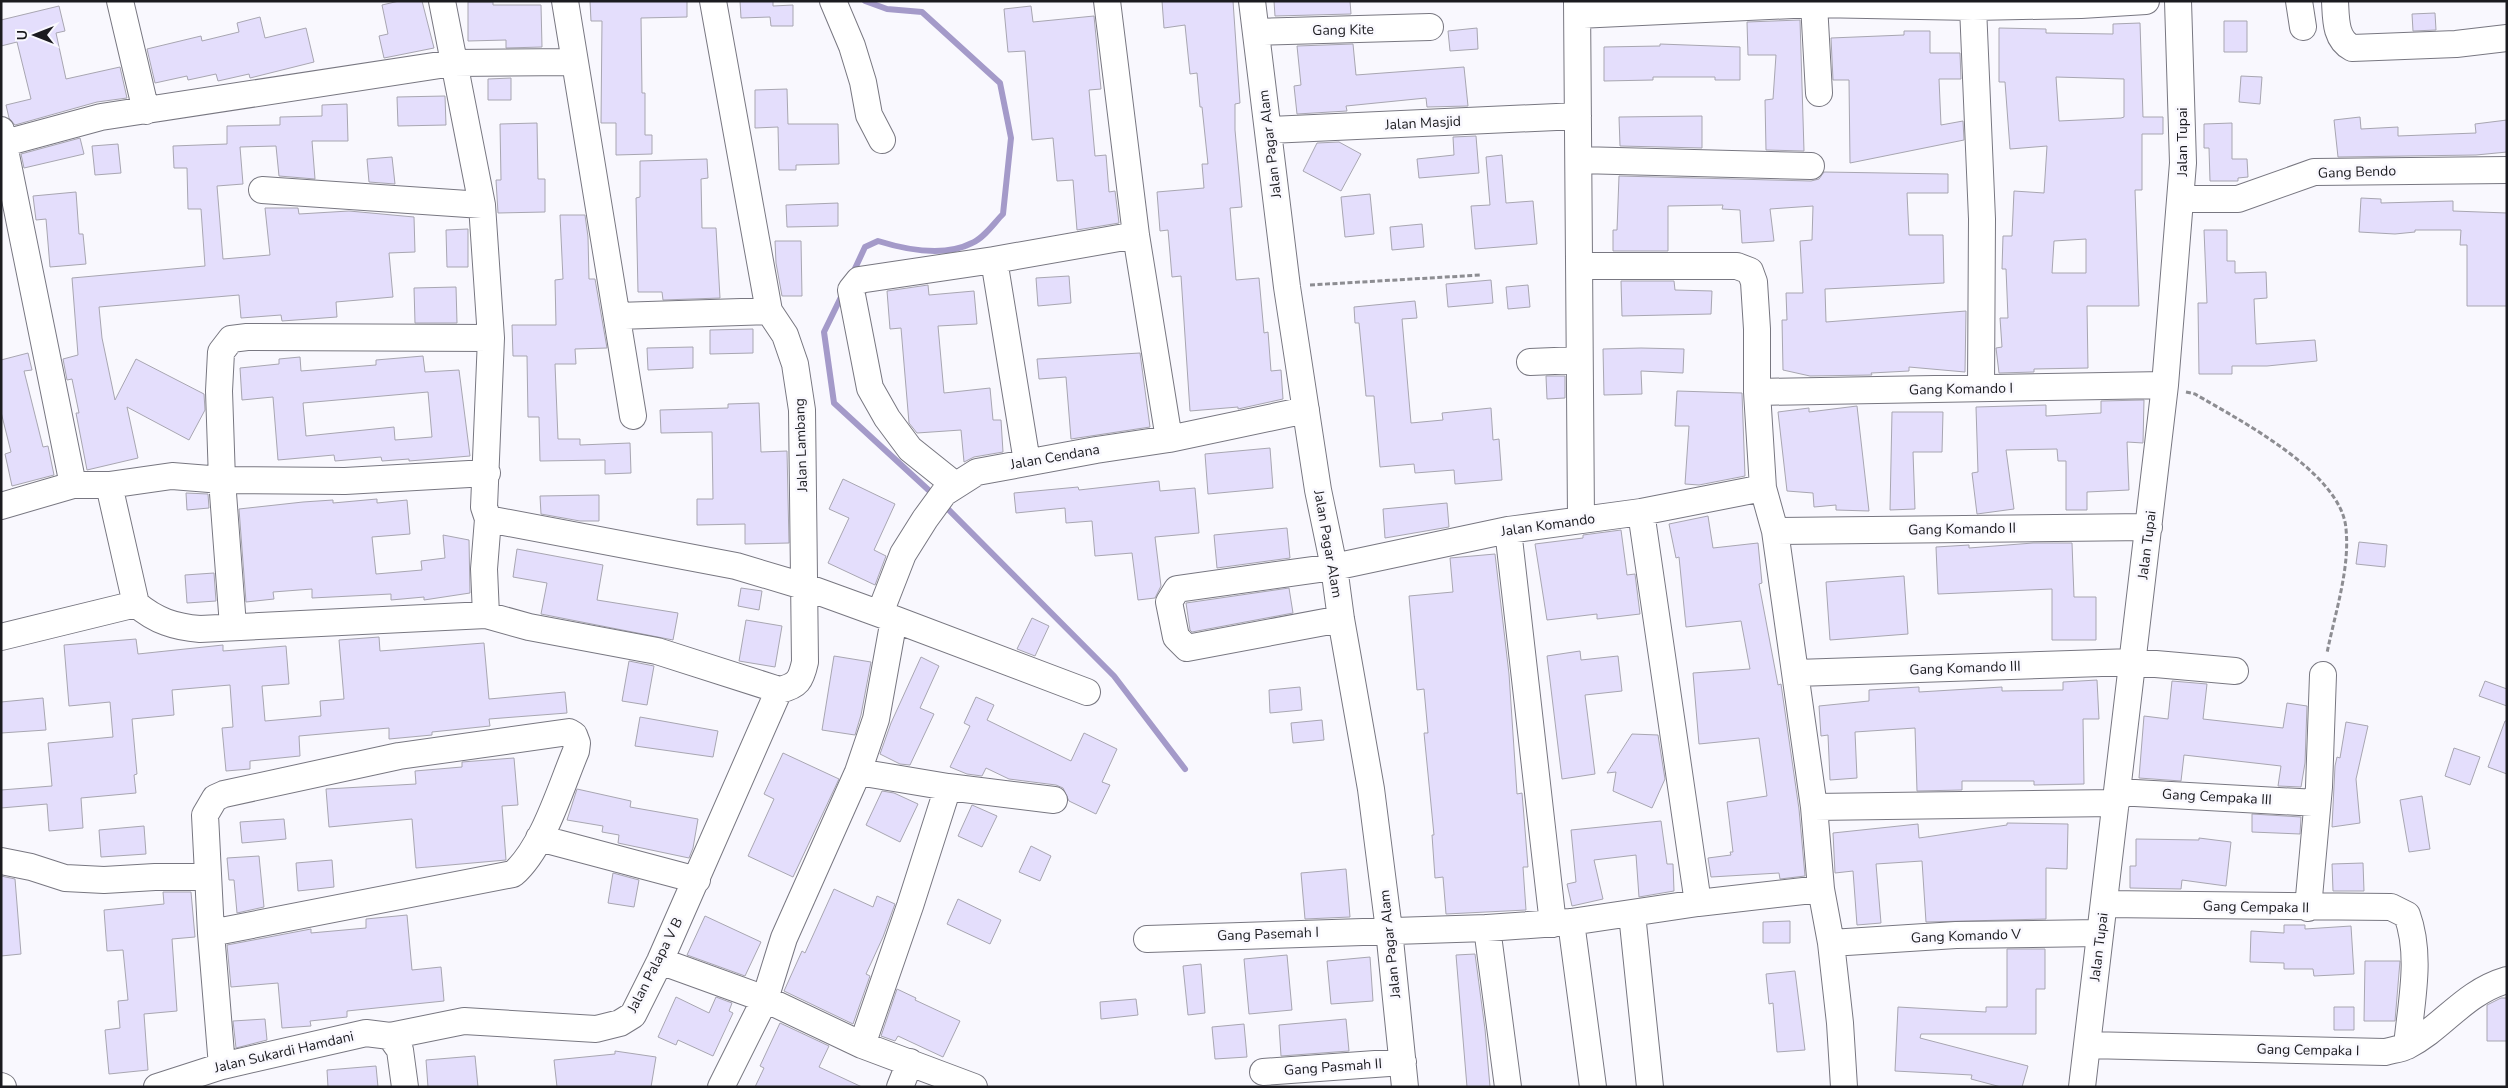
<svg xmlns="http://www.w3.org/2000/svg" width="2508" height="1088" font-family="'Nunito Sans',sans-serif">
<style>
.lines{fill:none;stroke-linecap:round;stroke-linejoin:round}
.stream{stroke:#a49ac9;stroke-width:6}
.building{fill:#e4defc;stroke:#a8a6b1;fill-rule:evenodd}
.minor-casing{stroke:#787781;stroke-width:28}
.path{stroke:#8d8d92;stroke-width:3;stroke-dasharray:5 2.5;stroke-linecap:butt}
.minor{stroke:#fff;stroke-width:26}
.labels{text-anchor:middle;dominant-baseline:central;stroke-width:5;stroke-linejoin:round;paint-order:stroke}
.street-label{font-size:14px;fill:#1b1b1f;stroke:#f9f8fe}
</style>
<rect width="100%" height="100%" fill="#f9f8fe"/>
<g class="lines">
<path class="stream" d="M852,275l13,-28 13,-6c29,9 67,16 94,2 12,-5 22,-20 31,-29l8,-76 -11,-55 -78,-71 -35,-3 -22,-8
M843,293l-19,39 10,71 101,93
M942,503l172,173 71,93"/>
</g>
<path class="building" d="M399,1h23l12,47 -50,10 -5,-22 9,-2 -6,-29z
M590,1h97v16l-46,1 1,75h3v42h7v19l-36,1v-32h-15l1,-102h-11z
M740,1h33v5l20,-1v21h-22l-1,-9 -29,1z
M1162,1h71l7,102 -5,1v26l7,77 -12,1 6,72 23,-2 5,55 4,-1 3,39 10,-1 2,29 -45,10v-2l-48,4 -9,-135 -9,1 -4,-47 -8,1 -3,-39 47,-4 -2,-24h6l-6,-57h-2l-3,-34 -7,1 -5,-49 -21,3z
M1274,1h76l1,13 -76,2z
M468,2h25v3h48l1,42 -36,1v-8l-38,1z
M59,6l6,25 -9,2 10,46 54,-12 7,31 -30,4 -82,23 -6,-7 -3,-13 25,-6 -14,-57 -16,4v-26z
M1031,6l2,16 61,-6 7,73 -12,1 6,66 11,-1 3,37 6,-1 4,32 -42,7 -4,-50 -16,1 -4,-43 -21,2 -7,-89 -17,1 -4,-43z
M2435,13l1,17 -23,1 -1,-17z
M260,17l5,21 41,-10 8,34 -64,16 -1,-4 -31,7 -2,-7 -28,6 -1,-4 -32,7 -8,-34 54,-13 1,5 37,-9 -2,-9z
M1800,20l4,131 -38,-1 -1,-50 8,-1 3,-44h-28l-1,-33z
M2224,21h23v31h-23z
M2140,23l3,94h20v17h-21v56h-7l4,116h-52l1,62 -54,1v3l-35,1 -3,-25 6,-1 -2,-29h8l-2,-49h-4l1,-33h9l2,-45 30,2 3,-47 -37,3 -5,-67h-6v-54l47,1v4l67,1v-10zM2056,77l68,2v38l-3,1 -62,3zM2086,239v34h-34l2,-32z
M1477,28l1,21 -28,2 -2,-20z
M1904,31h26v22h30l1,26h-22l2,46 22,-4 1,19 -114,23 -1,-83h-16l-2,-42 73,-3z
M1353,44l3,31 108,-8 4,39 -41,1 -1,-9 -80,8 1,5 -50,3 -3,-28 7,-1 -4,-39z
M1660,44l80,3v33h-25v-3h-62v3l-49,1v-34l56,-1z
M2241,76l21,1 -2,27 -21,-2z
M511,78v22h-23v-21z
M787,89l1,35h50l1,40 -43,1v5h-17l-1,-43 -23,1v-38z
M445,96l1,29 -48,1 -1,-29z
M347,104l1,37h-36l3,38 -36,-3 -3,-30 -36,1 3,37 -26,2 6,73 47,-4 -5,-47h33l1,6 50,-3 65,6 1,35 -26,1 4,44 -57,5 1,15 -55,4 -1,-6 -40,3 -2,-23 -140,12 3,31 13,62 21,-41 68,35 1,16 -16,30 -62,-33 11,51 -51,12 -11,-57h3l-7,-34 -5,1 -4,-21 15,-4 -6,-77 133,-12 -4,-57h-13l-1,-41h-13l-1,-22 54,-2v-18l53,-1v-8l42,-1v-11z
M1702,116v32l-82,-2 -1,-29z
M2360,117l1,12 37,-2v9l78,-3 -1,-9 32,-4v32l-31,3 -138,2 -4,-37z
M537,123l1,56h7v33l-47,1 -2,-33h5l-1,-56z
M2232,123v36h15l1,18 -10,1v3h-28l-1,-33h-5v-24z
M1476,136l3,37 -60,5 -2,-19 37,-4 -1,-18z
M80,138l4,16 -60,14 -3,-14z
M1339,142l22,12 -20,37 -38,-20 14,-28z
M118,144l3,29 -26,2 -3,-29z
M1502,155l4,48 27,-2 4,43 -62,5 -4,-43 19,-1 -4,-48z
M392,157l3,27 -26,-2 -2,-23z
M707,159l1,19 -7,1 1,49h14l4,70 -57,2 -1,-8h-24l-2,-94 4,-1v-36z
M1824,172l124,2v19h-41l2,42h34l1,48 -119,6 1,33 140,-11 -1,61 -56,-5v4l-38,2 1,2 -62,1 -27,-6 -1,-50h5l-1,-27h17l-3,-52 12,-1 1,-34 -43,3 4,32 -32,2 -2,-33 -18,-1 1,-4 -55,1v45h-55v-21h4l2,-54 192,5 8,-2z
M76,192l3,42h4l3,30 -36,3 -4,-48 -10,1 -3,-24z
M1370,194l4,40 -29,3 -4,-40z
M2361,198l20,1v4l72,-2v10l54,2v93h-40v-61h-7l1,-15h-46v2l-20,2 -36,-2z
M838,203v23l-51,1 -1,-22z
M560,215h25l3,22 1,42h6l12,69 -32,1 1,15h-21l3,75h22v6l50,-2 1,30 -26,1v-14l-65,1 -1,-44h-11l-1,-61h-14l-1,-31h44l-1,-45 8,-1z
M1422,224l2,23 -32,3 -2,-23z
M468,229v38h-21l-1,-37z
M2204,230h23v31h8v12l31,-1 1,26 -13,1 2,45 59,-4 2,21 -50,5h-35v8h-33l-1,-71h9z
M775,241h26l1,55h-20l-6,-33z
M1069,276l2,27 -33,3 -2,-28z
M1491,280l2,23 -45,4 -2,-23z
M1621,281h53l1,9 37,1 -1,23 -89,2z
M928,285l1,10 45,-4 3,33 -39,2 6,67 46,-5 3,32h8l2,32 -29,5 -10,5 -3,-32 -44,3 -8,-10 -8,-95 -11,1 -3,-38z
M1528,285l2,22 -22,2 -2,-22z
M456,287l1,36h-42l-1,-35z
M1415,301l2,17 -15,1 9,104 32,-3 -1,-7 49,-5 2,32 6,-1 3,41 -47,4 -1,-14 -39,3 -1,-9 -34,3 -6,-71h-8l-7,-73h-4l-1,-16z
M753,329v24l-43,1v-24z
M693,347v21l-45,2 -1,-22z
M1641,348l43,1 -1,24 -42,-2 1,23 -38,1 -1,-46z
M28,353l4,17 -8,1 19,76 5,-1 6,29 -42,11 -7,-32 6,-2 -10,-40v-52z
M1140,353l10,74 -79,12 -5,-62 -27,2 -2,-20z
M423,356l2,16 34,-2 11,86 -61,5v-2l-27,2 -1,-4 -46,4 -1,-6 -56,5 -5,-63 -31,3 -2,-32 39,-4v-5l21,-2 1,14 75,-6v-5zM428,392l4,45 -37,3 -1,-13 -88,9 -3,-33z
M1546,376h19v22l-18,1z
M1677,391l65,2 3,83 -46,9 -14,-1 4,-58h-14z
M2144,400l-1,43 -16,-1 2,48 -42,2v18h-21v-49h-8l-1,-12 -51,1 8,59 -37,5 -5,-41 6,-1 -2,-65 70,-2v11l55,-3v-12z
M759,403l2,49 26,-1 2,92 -44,1v-20l-48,1v-26h16l-1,-67 -51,1 -1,-23 68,-2v-4z
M1857,406l12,105 -33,-1v-5l-22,2 -1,-14 -26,-2 -9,-79 31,-4v4z
M1892,412h51l-1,40h-29l2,57 -25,1z
M1270,448l3,40 -65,6 -3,-40z
M843,479l52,25 -21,46 12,6 -11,29 -47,-22 21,-45 -20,-9z
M1159,481l1,10 35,-3 4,45 -44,4 6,49 -6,12 -17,2 -6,-47 -37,3 -3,-35 -26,2 -1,-15 -49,5 -2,-20 64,-6 1,3z
M186,493l22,1 1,14 -22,2z
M599,495v26h-19l-39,-7 -1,-18z
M377,499v4l30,-3 3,34 -38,3 4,37 46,-4 -1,-9 24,-3 -2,-23 26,5 1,53 -46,7v-3l-33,3v-6l-79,4v-9l-39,3 1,7 -28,3 -7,-93 64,-7 30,-2v3z
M1447,503l2,24 -64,11 -2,-29z
M1708,516l5,32 45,-5 4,40 -3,1 19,101 3,-1 18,125 6,67 -25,3 -1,-6 -68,4 -3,-19 23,-3 -1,-3h3l-6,-50 40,-6 -8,-58 -60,6 -6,-71 57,-4 -9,-48 -55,6 -7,-70 -3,1 -7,-34z
M1287,528l3,30 -73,10 -3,-33z
M1621,530l6,45 8,-1 5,40 -43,5v-5l-50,6 -12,-76 48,-6v-3z
M2359,542l28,3 -2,22 -29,-3z
M2033,543h39l2,54h22v43h-44v-51l-114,5 -2,-47 33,-2v3z
M517,549l86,16 -6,35 81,13 -5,27 -132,-26 6,-31 -34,-6z
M1495,554l14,120 8,120 5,-1 2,24 4,50h-5l3,43 -80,4 -3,-37 -8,1 -3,-43h2l-10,-102h4l-4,-44 -7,1 -8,-94 44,-4 -3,-34z
M214,573l2,28 -29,2 -2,-28z
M1904,576l4,58 -78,6 -4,-58z
M741,588l21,3 -3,19 -21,-4z
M1289,588l4,25 -101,19 -2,-2 -4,-27z
M1032,618l17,8 -14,30 -18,-7z
M746,620l36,6 -7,41 -36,-6z
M379,637l1,14 104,-8 5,56 76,-7 2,21 -78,6 1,7 -58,6v3l-43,4v-11l-90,8 1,20 -50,5v8l-24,2 -4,-43 11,-1 -3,-42 -58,5 2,25 -42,4 5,55 -3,1 2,18 -55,5 2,30 -34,3 -2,-27 -46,4v-18l51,-4 -4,-43 65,-6 -3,-35 -41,4 -5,-61 72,-6 2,15 85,-9v6l63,-5 3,38 -27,2 3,35 56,-5 -1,-15 24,-2 -5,-59z
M1580,651l1,9 37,-4 4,35 -37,4 10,79 -33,5 -15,-123z
M834,656l37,6 -10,53 -6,20 -33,-5z
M921,657l18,9 -19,42 14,6 -24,51 -10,-1 -20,-10 11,-31z
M629,661l25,5 -7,39 -25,-4z
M2097,680l2,39h-16l1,65 -50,1v-4h-72v9l-45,1 -2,-63 -60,4 2,46 -27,2 -2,-45 -7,1 -2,-30 50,-5v-11l50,-3v5l83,-5v4l61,-1v-8z
M2172,681l35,3 -4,35 80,9 4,-25 20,3 -2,57 -4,24 -23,-1 3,-20 -97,-11 -3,26 -42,-3 5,-62 24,3z
M2485,681l22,8v17l-28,-10z
M1300,687l2,23 -32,3 -1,-23z
M976,697l18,8 -7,15 84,41 13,-28 33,16 -15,33 8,3 -14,29 -27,-13 -6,-13 -7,-3 -47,-6 -23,-11 -4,8 -15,-2 -17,-7 20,-41 -6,-3z
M43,698l3,32 -45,3v-31z
M640,717l78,14 -5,26 -78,-11z
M1322,720l2,20 -31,3 -2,-20z
M2505,721h2v53l-19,-7z
M2346,722l22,4 -12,53 4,44 -28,4 3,-61 2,-9 3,1z
M1632,734l26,1 7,44 -13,29 -39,-17 3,-19 -9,1z
M2454,748l26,9 -10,28 -25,-9z
M783,753l56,26 -46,98 -45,-21 26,-57 -10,-5z
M514,758l4,47 -16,1 4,54 -90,8 -4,-49 -83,8 -3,-38 90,-5 -1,-13 47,-4v-5z
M577,789l54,12 -1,6 68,12 -5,29 -4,10 -71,-15 1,-8 -17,-3 1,-6 -36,-6z
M882,791l12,2 24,11 -18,38 -34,-17z
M2422,796l8,53 -21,3 -9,-52z
M972,805l25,11 -15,31 -24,-11z
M2252,814l49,3 -1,17 -48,-2z
M284,819l2,20 -44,4 -2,-21z
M1661,821l6,43h6l1,27 -35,6 -3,-42 -42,5 9,39 -31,7 -5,-22 9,-2 -5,-52z
M2007,823l61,1 -1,45 -21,-1v51l-120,3 -4,-61 -46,3 5,59 -24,2 -4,-54 -18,2 -2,-40 85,-9 1,14 88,-13z
M144,826l2,28 -45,3 -2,-27z
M2199,838l32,4 -5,44 -44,-6 -1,9 -51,-1v-22h6v-27l63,1z
M1031,846l20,10 -11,25 -21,-9z
M259,856l5,51 -27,6 -3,-33h-5l-2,-22z
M332,860l2,27 -36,4 -2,-28z
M2363,863l1,28h-31l-1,-27z
M1346,869l4,48 -45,2 -4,-46z
M613,873l26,7 -5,27 -26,-4z
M1,876l14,3 6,75 -20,2z
M834,889l39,18 4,-11 18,8 -12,33 -17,37 4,2 -17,48 -69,-33 18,-40 3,2z
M163,892h28l4,45 -23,2 5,72 -33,3 4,56 -39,4 -4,-44 15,-2 -2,-27 10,-1 -5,-50 -16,1 -3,-41 60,-6z
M958,899l43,21 -11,24 -43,-20z
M407,915l5,55 29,-3 3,34 -97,10v6l-37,4 1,5 -29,2 -4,-45 -47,4 -4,-42 84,-16v4l55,-5v-9z
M705,916l56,26 -16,34 -58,-21z
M1790,921v22h-27v-21z
M2284,925h21v4l46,-3 3,48 -40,2 -1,-7h-29v-6l-34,-1 1,-31 33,2z
M2007,949h38v40h-9v45h-115l-1,4 108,28 -6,21h-21l-30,-8 1,-4 -77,-4 3,-64 88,5v-5h21z
M1475,954l10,75 5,58h-23l-11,-132z
M1287,955l5,55 -43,4 -5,-55z
M1370,957l3,44 -42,3 -4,-43z
M2365,961h35l-5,60h-31z
M1201,964l4,49 -17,2 -5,-49z
M1795,971l10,79 -28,2 -4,-49 -4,1 -3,-30z
M897,989l19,9 -1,2 45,21 -17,36 -45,-21 -3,5 -14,-5z
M676,997l33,16 7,-16 16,6 -3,8 4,2 -20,43 -35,-16 -2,5 -18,-8z
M2501,998h6v43h-20v-36z
M1136,999l2,16 -37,4 -1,-17z
M2334,1007h20v23h-20z
M265,1019l2,21 -31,8 -3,-27z
M1346,1019l3,32 -68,5 -2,-31z
M780,1023l49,23 -10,21 43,20h-107l9,-19 -4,-2z
M1244,1024l3,33 -32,2 -3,-32z
M615,1051l41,6 -5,30h-94l-3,-27 61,-6z
M475,1056l3,31h-50l-2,-27z
M376,1066l2,21h-50l-1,-17z"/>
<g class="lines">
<defs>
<path id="minor" d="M120,1l26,110
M442,1l40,204 9,133 -7,169 4,12 -4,50 2,46
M565,1l68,415
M833,1l19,45 11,36 6,33 13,25
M1107,1l29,234 33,204
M1252,1l35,286 31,203 16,77 7,52 30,170 18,141 16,157
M1577,1l4,519
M2299,1l4,26
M2335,1c1,18 0,38 17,47l104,-4 51,-6
M1814,4l5,89
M1973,7l9,212 -1,169
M1578,15l236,-11 159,3 108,-2 65,-4
M1256,32l174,-5
M1,130l72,355
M1269,130l309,-14
M5,143l96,-26 352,-54 122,-1
M1579,160l232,6
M262,190l220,15
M2181,199h57l76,-27 193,-2
M1579,266h158l13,5 4,11 3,47v63l6,96 12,43 39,276 7,82 10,54 9,80 4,64
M617,316l152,-5
M1530,362l49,-2
M1757,392l408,-7
M1027,462l-33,-202 142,-25
M109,485l27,119c20,17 39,23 64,25l286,-14 43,12 128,24 122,39c19,-4 22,-10 26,-28l-3,-252 -7,-46 -10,-29 -16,-24 -56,-310
M955,485l-45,-36 -23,-31 -17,-30 -19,-98 8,-10 135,-20
M1,506l72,-21h36l63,-9 50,4 123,1 142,-8
M1641,512l57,391
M488,519l248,47 67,20 91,33 193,73
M1508,530l45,394
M1775,531l374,-4
M880,613l23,-59 22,-35 19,-26 33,-21 119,-22 73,-11 137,-29
M1341,619l-154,29 -11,-11 -7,-35 8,-13 157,-22 174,-37 133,-18 122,-24
M233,626l-11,-146 -3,-89 2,-39 10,-13 16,-2 244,1
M1,637l135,-33
M1796,673l337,-11 102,9
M858,772l90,15 106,13
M2117,792l200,11
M1814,807l302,-4
M539,838l158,42
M1,861l30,6 34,11 39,2 51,-3h53
M2104,904l287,3 16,8c15,41 4,88 0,131
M2308,908l11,-121 4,-112
M1632,914l18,173
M1571,922l22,165
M1487,928l21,159
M211,933l302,-59c30,-26 47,-85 63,-123l1,-8 -3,-8 -5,-3 -170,24 -175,38 -9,4 -10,17 6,118 11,133
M1147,939l340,-11 84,-6 127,-19 123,-14
M1831,943l125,-8 144,-2
M660,961l105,38 97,46 112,42
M390,1036l10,14 5,37
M862,1045l48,-139 38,-119
M2087,1045l298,7c7,-2 16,-3 22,-6 37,-19 56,-53 100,-66
M1263,1072l140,-10
M1,1086l2,1
M157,1087l65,-21 144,-33 24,3 74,-15 132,8 24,-6 13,-8 27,-54 119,-271
M721,1087l44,-88 19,-61 74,-166 18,-53 18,-100
M900,1087l10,-25
M2082,1087l83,-702 18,-222 -5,-162"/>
</defs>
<use href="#minor" class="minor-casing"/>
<path class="path" d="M1310,285l171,-10
M2186,392l9,2c44,26 147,79 151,135 4,40 -11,84 -19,124"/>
<use href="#minor" class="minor"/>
</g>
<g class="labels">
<g class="street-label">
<text transform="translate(1343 30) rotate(-1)">Gang Kite</text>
<text transform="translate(1423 123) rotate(-3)">Jalan Masjid</text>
<text transform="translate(2182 142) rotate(-90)">Jalan Tupai</text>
<text transform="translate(1270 144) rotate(-97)">Jalan Pagar Alam</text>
<text transform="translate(2357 172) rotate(-2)">Gang Bendo</text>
<text transform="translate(1961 389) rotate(-1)">Gang Komando I</text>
<text transform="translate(801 445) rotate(-92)">Jalan Lambang</text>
<text transform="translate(1055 457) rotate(-10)">Jalan Cendana</text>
<text transform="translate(1548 525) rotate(-8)">Jalan Komando</text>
<text transform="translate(1962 529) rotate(-1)">Gang Komando II</text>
<text transform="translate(1328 544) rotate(80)">Jalan Pagar Alam</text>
<text transform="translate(2147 545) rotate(-83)">Jalan Tupai</text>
<text transform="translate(1965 668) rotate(-2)">Gang Komando III</text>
<text transform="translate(2217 797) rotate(3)">Gang Cempaka III</text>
<text transform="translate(2256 907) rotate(1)">Gang Cempaka II</text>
<text transform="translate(1268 934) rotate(-2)">Gang Pasemah I</text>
<text transform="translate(1966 936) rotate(-2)">Gang Komando V</text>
<text transform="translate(1390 944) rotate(-96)">Jalan Pagar Alam</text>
<text transform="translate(2099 947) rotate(-83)">Jalan Tupai</text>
<text transform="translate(655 965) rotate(-63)">Jalan Palapa V B</text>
<text transform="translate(2308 1050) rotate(1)">Gang Cempaka I</text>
<text transform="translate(284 1052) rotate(-13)">Jalan Sukardi Hamdani</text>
<text transform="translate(1333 1067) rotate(-4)">Gang Pasmah II</text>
</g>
</g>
<rect width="2508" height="1088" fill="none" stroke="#1b1b1f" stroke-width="5"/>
<g transform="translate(35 35) rotate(270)" stroke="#f9f8fe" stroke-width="4" paint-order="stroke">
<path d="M0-4L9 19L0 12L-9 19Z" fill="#1b1b1f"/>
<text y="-8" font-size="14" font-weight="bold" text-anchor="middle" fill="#1b1b1f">U</text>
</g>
</svg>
